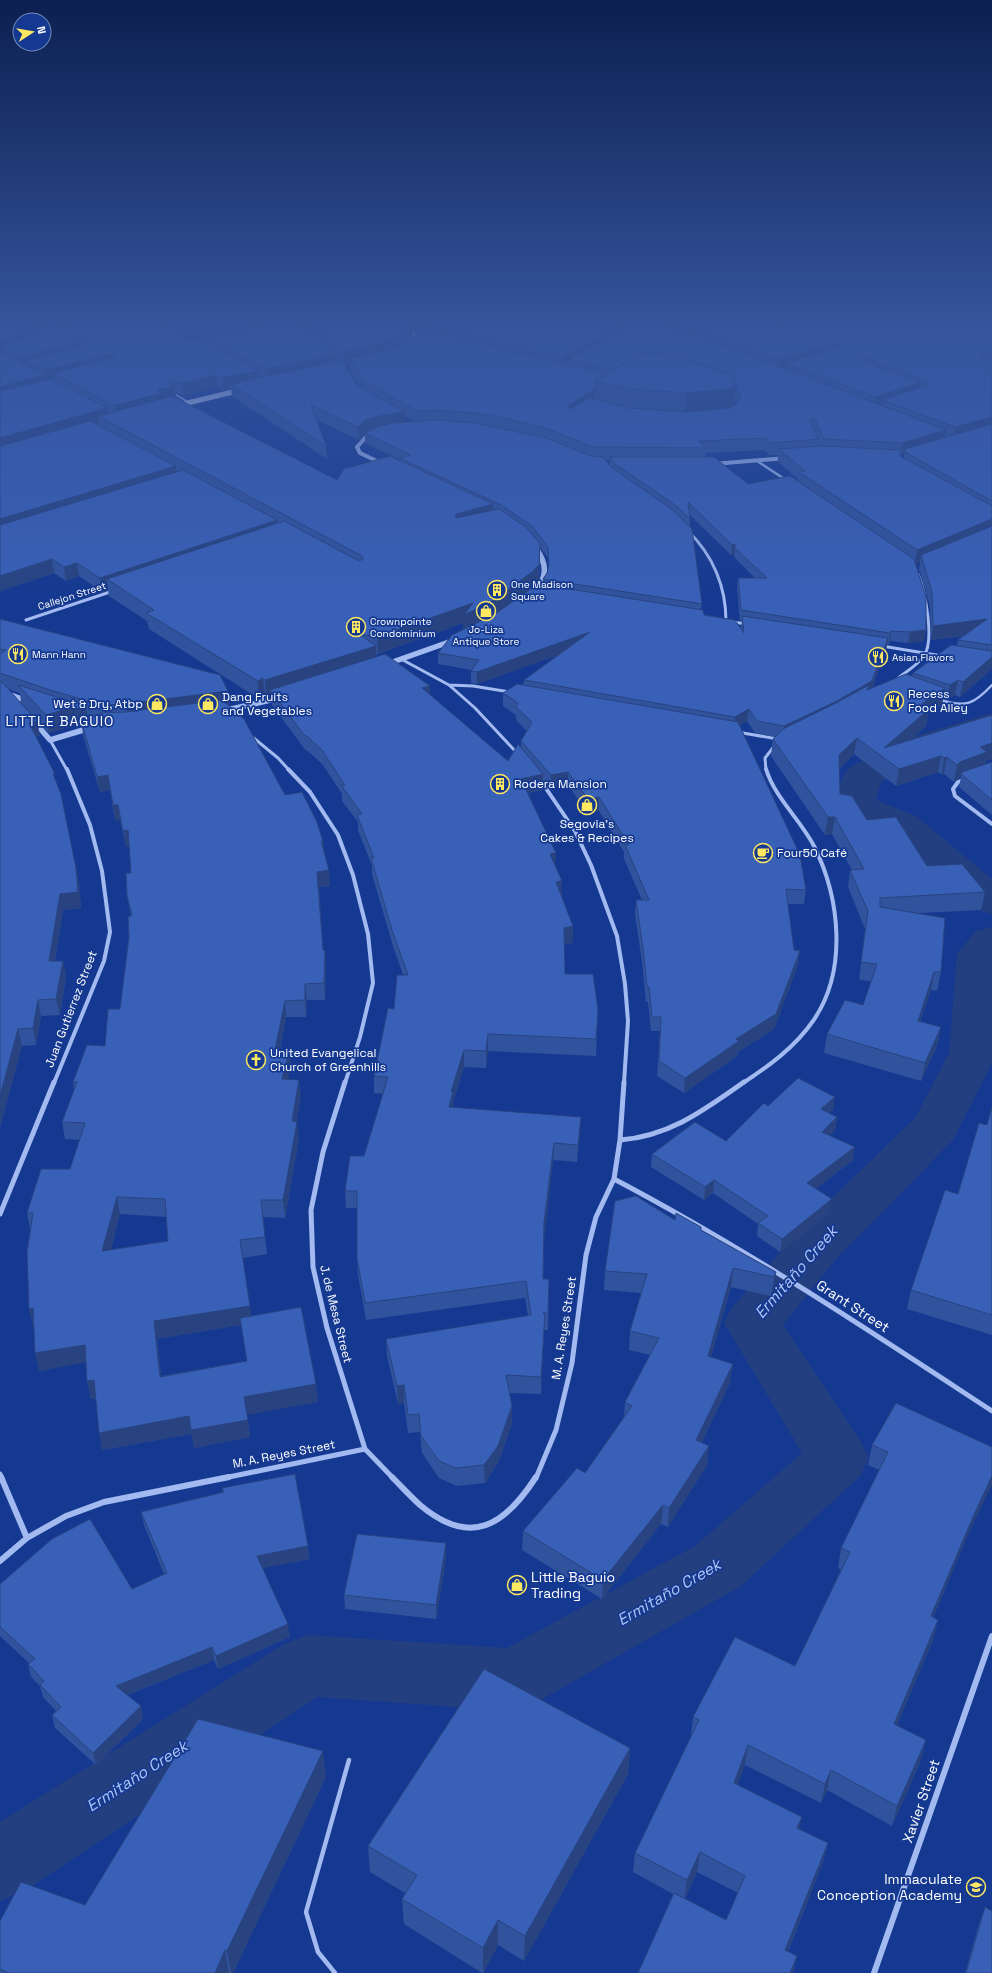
<svg xmlns="http://www.w3.org/2000/svg" width="992" height="1973" font-family="'Space Grotesk',sans-serif">
<style>
.lines{fill:none;stroke-linecap:round;stroke-linejoin:round}
.river{fill:#243f80;fill-rule:evenodd}
.service-far2{stroke:#a2baf0;stroke-width:2}
.service-far1{stroke:#a2baf0;stroke-width:2.5}
.service{stroke:#a2baf0;stroke-width:4.5}
.minor-far4{stroke:#a2baf0;stroke-width:2.5}
.minor-far3{stroke:#a2baf0;stroke-width:3}
.minor-far2{stroke:#a2baf0;stroke-width:4}
.minor-far1{stroke:#a2baf0;stroke-width:5}
.minor{stroke:#a2baf0;stroke-width:6}
.tertiary-far1{stroke:#a2baf0;stroke-width:4}
.tertiary{stroke:#a2baf0;stroke-width:5.5}
.secondary{stroke:#d0dcfb;stroke-width:5}
.wall{fill:#31539d;fill-rule:evenodd}
.shaded-wall{fill:#284380}
.building{fill:#3960b7;stroke:#284380;fill-rule:evenodd}
.labels{text-anchor:middle;dominant-baseline:central;stroke-width:3.5;stroke-linejoin:round;paint-order:stroke}
.far-poi-label{font-size:10px;fill:#fff;stroke:#153990;text-anchor:start}
.far-street-label{font-size:10px;fill:#fff;stroke:#153990}
.poi-label{font-size:12px;fill:#fff;stroke:#153990;text-anchor:start}
.street-label{font-size:12px;fill:#fff;stroke:#153990}
.quarter-label{font-size:14px;letter-spacing:1px;fill:#fff;stroke:#153990}
.near-street-label{font-size:14px;fill:#fff;stroke:#153990}
.near-poi-label{font-size:14px;fill:#fff;stroke:#153990;text-anchor:start}
.near-water-label{font-size:16px;font-style:italic;fill:#aec5f7;stroke:#153990}
</style>
<rect width="100%" height="100%" fill="#153990"/>
<g class="lines">
<path class="river" d="M992,713v23l-72,23 -39,23 -5,18 40,16 76,63v35l-15,-4 -89,-76 -48,-19 -6,-9 9,-30 6,-8 43,-25z
M992,927v136l-39,77 -117,119 -53,66 77,115 9,18 -9,18 -119,110 -204,116 -24,9 -196,-14 -291,193 -26,11v-79l284,-178 24,-9 199,13 188,-102 107,-93 -78,-130 8,-15 66,-77 117,-113 34,-65 8,-99 19,-23z"/>
<path class="service-far2" d="M173,393l15,9"/>
<path class="service-far1" d="M940,700c26,8 34,4 52,-15"/>
<path class="service" d="M335,1973l-17,-21 -12,-40 43,-152"/>
<path class="minor-far4" d="M160,322l3,4 16,10
M248,322l21,3
M757,461l29,19"/>
<path class="minor-far3" d="M688,531c25,24 38,56 38,90
M26,620l87,-29
M732,622l15,2
M882,646l60,10
M401,659l48,26 26,23 42,45
M896,680c9,-8 21,-14 28,-24 11,-17 1,-64 -6,-82
M449,685l24,1 37,6
M737,732l41,7
M250,735l28,23 11,12
M50,740l17,30
M766,770l-1,-12 11,-14"/>
<path class="minor-far2" d="M288,769l22,23 28,43 15,40 15,59 5,49 -13,54 -15,46
M963,780l-5,2 -5,7 2,7 37,28
M541,781l34,50 16,34 26,71 8,48 3,37 -4,62
M54,1083l50,-122 6,-29 -8,-61 -12,-46 -23,-56
M743,1083c26,-17 52,-36 70,-62 35,-50 27,-123 1,-175 -14,-27 -39,-48 -48,-77"/>
<path class="minor-far1" d="M345,1082l-22,70 -12,58 2,57 14,61 38,121 28,29
M620,1140c50,-4 84,-30 124,-58
M614,1179c131,69 254,151 378,232
M0,1214l54,-132
M0,1474l2,4
M224,1478l141,-29
M536,1478l20,-48 16,-67 14,-108 10,-38 18,-38 6,-39 4,-58"/>
<path class="minor" d="M1,1477l26,61
M392,1477c9,9 18,19 28,28 51,43 85,20 116,-28
M0,1561l27,-23 39,-22 38,-14 125,-25
M874,1973l118,-337"/>
<path class="tertiary-far1" d="M373,434l-7,3 -9,10 3,6 23,11
M713,464l74,-6"/>
<path class="tertiary" d="M535,547c12,16 13,29 0,45
M387,664l65,-23
M0,691l30,11
M223,711l56,-13
M32,719l18,21 40,-12"/>
<path class="secondary" d="M400,322l17,16 -3,7
M175,406l66,-16"/>
</g>
<path class="wall" d="M0,322h151l35,17 19,3v-6l92,-12v-2h442l20,6 48,-3 -2,-3h187v347l-32,28 -5,-2 -8,5 -4,-2 -1,6 -14,10 -2,12 -16,14 76,21 -1,4 7,-3v53l-33,-28 2,-10 -4,2 -3,3 -10,-8 -2,1 -4,-3 -42,14 -42,-32 -15,15 1,25 27,26 60,46 58,26 -4,18 -61,3 21,59 -4,19 -6,-1 -11,32 21,5 -4,19 -16,35 -97,-28 3,-19 36,-29 8,-24 -12,-1 6,-51 -17,-42 2,-17h2l-20,-36 -7,1 -54,-79 2,-17 2,-2 -20,-4 -8,-12 -8,5 67,164 -2,14h-16l6,46 4,15 -24,64 -36,23 -1,4 -53,37 -27,-17 3,-45h-9l-3,-29h-2l-4,-40 -7,-48 1,-14h6l-18,-41v-7l-25,-41 -12,2 -19,-28 -17,3 -8,-8v10l-15,3 27,73 7,31 11,29v17l-9,1 1,30 33,36 -2,46 -108,-5 -2,17 -22,-1 -11,36 1,5 126,26 -3,28 -24,-2 -9,79 -1,40h6l-1,51h-4l-3,64 -32,-1 3,31 -14,39 -13,20 -28,3 -18,-8 -17,-25 -2,-21 -12,1 -4,-30 -6,1 -11,-48 -1,-17 142,-23 -3,-18 -159,22 -8,-45 -1,-17v-50h-11l-1,-17 19,-35 19,-62 -9,-1v-17l20,-67 9,-34 -10,-29 -21,-72v-8l-14,-36v-8l-16,-21v-7l-19,-29 -15,-14h-2l-34,-46 -1,-9 -5,1 -1,-2 -6,4 -110,-70 -2,-8 -38,-25 -1,-6 -6,2 -23,-16 -13,5 -12,-8 -54,18zM412,328l5,5 -4,6 -2,1 1,-1zM336,358l4,3h-3zM350,363v8l10,16 -2,-1 -14,-22zM217,387l6,3 8,-2 1,8 95,63 -1,-13 -9,-26 42,20 6,-6v9l35,17 1,1 -64,19 -161,-82 -1,-6 8,4zM735,400l3,3 -4,2zM405,416l7,4 2,1 -9,1zM764,450l6,5h8v7l20,17v2l-50,3 -42,-27v-4zM904,454v4l-4,-3zM605,460h5l-1,5zM690,515l41,40h3l1,3 20,20h-17l-1,10 3,33h2l-1,8 -37,-14 -3,-5 1,-6 -12,-77zM540,547l8,11 1,9 -2,6 -4,6 -1,6 -9,2 6,-6zM920,562l-1,7 11,37 1,34 33,-4 -6,4 -1,6 -44,27 -1,4 -40,11 14,-38 1,-6h2l1,-3 18,2 16,-2 -8,-77zM463,623v7l-25,23v11l34,6 -1,1v12l6,1 82,-30 -35,26 -1,5 -20,8v13l13,9v5l11,11 -6,10v7l-13,13 -78,-66v-9l-53,-29 -1,-3h2z
M0,619l230,86 -2,1 57,89 38,46 1,12 6,33 -11,1 4,63 3,16 -1,34h-18l-1,17h-20l-6,33 11,17 -3,12 13,17 -5,26 3,17 -14,79 -22,-1 4,37 -24,4 8,58 65,68 2,18 -71,12 3,23 -56,11 -2,-14 -90,16 -6,-52 -5,1 -4,-18 -1,-19 -47,9 -5,-45h-1l-4,-17 1,-80 -3,-16 43,-44 10,-29 -15,-1 -3,-17 12,-32 -1,-8 32,-36 15,-37 9,-72 2,-21 -4,-20 4,-23 -2,-27 -3,1 -6,-27 -5,1 -5,-31 -10,2 -17,-57 -1,-9 -2,1 -1,-3 -30,9 -28,-30 -1,-10 -12,-4 32,46 -4,2 20,44 23,103 2,24 -18,2 -8,51h8l3,16 -6,38 -19,1 -5,29 -14,1 -22,81zM88,715l5,1 -5,2zM120,1214l46,3 2,24 -57,9zM241,1325l6,36 -86,15 -4,-37z
M768,1106l65,4 -4,3 8,4 -2,13 -5,5 23,25 -38,29 14,24 -49,39 -23,-16 1,-12 -45,-31 -9,7 -53,-33 1,-13 74,-13z
M992,1107v228l-85,-26 4,-19 47,-96 29,-69z
M675,1220l26,10 75,42 -3,19 -2,5 -40,-9 -20,70 19,26 -28,59 7,4 -2,19 -39,62 -7,-3 -59,75 -80,-49 1,-19 62,-58 39,-56 1,-15 25,-47 -21,-5 1,-19 11,-38 -37,-3 1,-19z
M896,1403l71,134 -34,81 5,2 -5,20 -36,85 24,35 -29,66 -65,-36 -6,13 -76,-38 -8,20 62,44 29,14 -5,19 -35,90 9,4 -4,17h-155l35,-79 -40,-22 2,-19 56,-117 2,-19 102,-51 46,-96 -3,-2 3,-20 38,-78 -11,-5 4,-20zM697,1872l41,21 -12,27 -41,-21z
M222,1488l86,58 1,13 -46,9 27,69 -72,32 -4,-9 -87,35 14,11 2,13 -47,46 -41,-37 -3,-13 4,-4 -13,-14 -3,-11 -9,-9 -3,-13 1,-1 -29,-27v-52l132,5 32,-15 -20,-49 -3,-13 82,-19z
M446,1543v15l-10,61 -91,-10 -1,-14z
M630,1748l-2,26 -104,187 -26,-16 -15,28h-1l-78,-49 -2,-25 3,-6 -35,-21 -2,-26z
M326,1777l-93,196h-233v-52l85,-16z
M985,1907l7,66h-27l13,-46z"/>
<path class="shaded-wall" d="M45,322l2,12 -45,13 1,7 -3,1v-12z
M67,322h56l-62,12 -3,-9 2,-2z
M418,322h37l-31,3 1,6 -7,2z
M627,323l-1,12 -57,24v6l-7,4v-12z
M412,327v12l-3,5 -25,11 -34,4v4l-7,1v-12z
M83,341l1,12 -57,7 1,7 -6,2 -2,-12z
M840,342l-1,12 -53,9 -1,7 -8,2 1,-12z
M113,353l1,12 -62,8 1,7 -6,2 -2,-12z
M336,354l1,11 -70,16v-12z
M258,371l1,11 -28,2v4l-8,2 -1,-12z
M45,375l2,12 -47,12v-12z
M216,375l1,12 -34,9 -1,-12z
M170,379l1,8 3,-1 2,12 -60,20 -2,-12 43,-16 11,-8z
M736,381l-2,26 -1,5 -48,7 2,-26z
M920,383l-2,12 -36,5v7l-9,2 2,-12z
M595,389l-1,12 -25,16 -1,-10 1,-2z
M107,408l2,12 -11,-4 1,7 -99,28v-13z
M405,412l1,13 -31,5 -11,4 -5,6 -1,-13 6,-6 10,-4z
M992,417v6l-1,6 -38,11 2,-13z
M946,430l-2,13 -39,9 -1,2 -3,1 1,-12z
M176,466l1,13 -177,54v-14z
M493,504v16l-36,9 -2,-13 2,-2z
M992,519v7l-71,29 -1,7 -5,2 2,-14z
M277,520l1,13 -171,46 1,11 -6,2 -2,-14z
M540,544l-1,37 -7,8 -41,29 -28,15v-10l-85,31 -1,-17 96,-34z
M735,544l-1,11h-3l1,-10z
M52,559l2,14 -54,18v-15z
M77,563l2,13 -13,5 -2,-14z
M987,619l-3,14 -53,7 2,-14z
M926,630l-2,11 -16,2 2,-11z
M891,631l-1,10 -1,3 1,-11z
M590,632v12l-113,40v-12z
M888,638l-2,12 -16,42 -88,46 2,-12z
M376,646l1,17 -107,27 1,6 -5,1 -1,-17z
M992,657v12l-32,28 3,-15z
M263,678l2,17 -6,4 -1,-18z
M958,680l-3,15 -8,5 3,-15z
M430,686v14l-8,-12z
M945,688l-3,16 -14,10 -2,12 -39,34 -3,-12 35,-42z
M228,691l2,14 -102,14 -2,-15z
M76,706l3,18 -30,9 -3,-18z
M86,706l3,18 -8,-4 1,6 -2,1 -3,-18z
M749,709l-2,12 -13,8 1,-12z
M37,721l3,14 -9,3 -2,-15z
M857,738l-3,16 -17,18 2,-17z
M992,743v16l-6,2 -2,8 -23,5v3l-4,2 -3,3 3,-17 3,-3 20,-15z
M941,756l-3,16 -42,14 3,-17z
M947,757l-3,17 -2,1 2,-17z
M568,772v13l-17,3v-13z
M543,774v16l-22,4v-15z
M108,775l2,15 -10,2 -3,-15z
M599,797v14l-12,2 1,-14z
M113,805h5l2,15 -5,1z
M828,817h7l-3,17 -7,1z
M128,830l3,16 -5,1 -3,-16z
M321,841h2l2,16z
M556,853l-1,16 -5,-15z
M76,868l3,16 2,24 -18,2 -11,68 -3,-17 11,-67z
M329,870l1,16 -12,1 -1,-15z
M562,881v16l-6,-15z
M573,926v17l-10,1 1,-16z
M325,950l1,16 -1,34 -1,-17z
M800,951l-2,14 -24,64 -36,23 -1,4 -53,37 1,-15 51,-39z
M63,961l3,16 -6,38 -4,-16z
M934,972l-3,18 -17,49 4,-18z
M305,984l2,16 -1,17 -1,-17z
M38,1000l3,16 -5,29 -3,-17z
M285,1001l1,16 -10,50 -1,-17z
M941,1027l-4,19 -16,35 4,-18z
M18,1029l4,17 -22,81v-31z
M488,1034v17l-2,17v-17z
M464,1050v17l-11,36 1,6 -5,-2 2,-15z
M289,1051l2,16 -7,29 -2,-17z
M299,1080l2,16 -7,42 -2,-17z
M835,1097l-2,13 -13,12 1,-13z
M581,1117l-1,17 -3,28 1,-17z
M837,1117l-2,13 -15,15 2,-13z
M297,1122l2,17 -14,79 -2,-18z
M554,1143l-1,17 -9,80v-18z
M855,1147l-2,13 -48,37 2,-14z
M714,1180l-1,13 -9,7 1,-13z
M117,1197l3,17 -14,55 -4,-18z
M832,1199l-3,14 -49,39 2,-13z
M733,1268l-2,19 -25,88 2,-19z
M776,1272l-3,19 -2,5 3,-19z
M250,1306l2,17 -12,-5 1,7 -84,14 6,55 -3,-17 -6,-56z
M33,1308l4,18h-4l-4,-17z
M545,1313l-1,18 -3,63v-17z
M85,1345l3,17 -49,9 -4,-18z
M733,1364l-3,19 -36,76 2,-19z
M94,1380l4,17 -7,2 -4,-18z
M316,1384l2,18 -71,13 -3,-18z
M404,1385v18l-6,1 -1,-18z
M512,1406v18l-14,39 -13,20 -1,-18z
M189,1416l59,4 2,17 -56,11 -2,-14 -90,16 -3,-17z
M709,1446l-2,19 -39,62 1,-19z
M992,1476v9l-25,52 -42,100 6,-21 42,-99z
M663,1505l-2,19 -59,75 1,-19z
M446,1543v15l-10,61v-14z
M308,1546l1,13 -50,10 -2,-13z
M938,1620l-5,20 -44,104 5,-20z
M288,1624l2,13 -72,32 -2,-13z
M212,1647l2,13 -95,38 -3,-12z
M141,1706l2,13 -47,46 -3,-12z
M926,1740l-5,20 -29,66 5,-20z
M748,1745l-3,20 -14,38 3,-20z
M630,1748l-2,26 -104,187 1,-25z
M323,1751l3,26 -93,196h-2l-4,-22z
M831,1770l-4,20 -6,13 4,-19z
M802,1817l-4,19 -1,-8z
M828,1843l-5,19 -42,107 4,-19z
M700,1852l-3,20 -13,28 3,-20z
M498,1920v25l-15,28v-25z
M225,1950l4,23h-14z
M797,1956l-4,17h-3z"/>
<path class="building" d="M0,322h67l-7,1 -2,2 1,3 33,-6h59l35,17 10,-1 62,33 -36,7 -6,-3 -34,9 -12,-5 -2,3 6,4 -17,4 5,3 -48,13 -62,-33 60,-15 2,-2 -1,-3 -68,17 -18,-10 57,-14 1,-4 -2,-1 -63,16 -18,-10 43,-20 2,-3 -2,-2 -45,21z
M280,322h5l12,2 13,7 26,23 -69,15 -62,-33z
M303,322h103l6,5 -3,5 -26,11 -40,9 -30,-26z
M436,322h217l78,26 215,82 -44,13 -78,-4 -9,-20 -3,-2 -2,3 8,19 -47,4 -6,-5 -67,3 8,7 -113,-1 -45,-18 -39,-10 -34,-6 -38,-3 -19,1 -55,-30 -13,-22 36,-8 27,-12 6,-9 188,44 -12,7v8l-26,16 -1,2 2,2 19,-11 40,10 57,4 44,-4 8,-5 2,-10 -4,-5v-7l-4,-6 -51,-17 -27,-6 -15,2 -26,16 -44,-11 59,-31 1,-3 -2,-2 -65,34 -138,-32z
M669,322h70l20,6 58,-3 -2,-3h177v31h-9l-3,3 3,2h9v59l-37,10 -73,-27 44,-14 1,-2 -2,-4 -64,-24 -2,2 2,2 59,23 -45,14 -89,-34 54,-16 2,-3 -2,-2 -62,18 -45,-17z
M0,352l45,23 -45,12z
M654,352l27,6 51,17 4,6 -1,5 -5,3 -43,4 -56,-4 -36,-8 44,-27z
M342,360l16,26 47,26 -31,5 -10,4 -6,6 -47,-22 15,41 -95,-62z
M51,379l56,29 -107,30v-47z
M172,396l165,84 7,-11 46,-13 103,48 -36,10 -2,2 1,2 43,-9 27,18 14,17 -1,21 -7,7 -41,30 -25,12 -3,2 10,-13 -96,34 -18,-3 17,12 -111,34 -2,-2 -5,3 -112,-68 8,-3 -47,-31 177,-58 75,40 4,-2 -1,-3 -264,-140z
M437,420l37,3 72,15 45,18 12,1 8,10 63,44 18,18 10,75 -159,-25 4,-6 2,-8 -1,-18 -16,-21 -31,-21 -101,-47 11,-3 -46,-22 12,-6 16,-4z
M90,421l86,45 -176,53v-73z
M992,424v77l-87,-49v-3z
M822,446l78,4v6l92,50v13l-75,31 -118,-78 6,-1 -26,-22z
M610,457h104l34,27 42,-8 124,83 12,38v33l-16,2 -19,-1 -1,2 -149,-23 -3,-32h29l-32,-30v-4l-3,1 -44,-43 2,17 -12,-12 -64,-44z
M183,470l94,50 -177,58 -23,-15 -13,4 -12,-8 -52,17v-51z
M992,526v119l-34,-5 29,-21 -54,7 -1,-34 -11,-37z
M538,584l165,26 1,5 31,5 9,13 -2,-17 146,22 -16,43 -37,21 -51,24 -27,-5 -8,-12 -14,8 -211,-37 66,-48 -113,40 -6,-1 8,-11 -41,-7 14,-18 43,-21z
M0,619l220,56 8,16 -102,13 -24,1 -52,-15 -50,-17v-19l6,-4 -6,-1z
M951,645l41,6v6l-29,25 -5,-2 -8,5 -37,-12z
M385,654l45,32 -8,2 86,73 10,-17 25,30 -22,5 35,74 -6,1 12,27 -6,1 17,44 -9,2 1,46h28l5,36 -2,29 -108,-5 -2,17 -22,-1 -13,42h2l-4,15 132,10 -3,28 -24,-2 -10,79 -1,57h6l-1,34h-5h2l-4,64 -35,-2 6,31 -14,40 -14,19 -28,3 -17,-7 -18,-25 -2,-22 -11,1 -4,-30 -7,1 -11,-47 145,-24 -5,-34 -161,22 -8,-45v-67h-12l5,-35h14l24,-79 -14,-1 14,-68 6,1 3,-34h11l-16,-45 -21,-72h3l-17,-43 5,-1 -21,-29h4l-23,-35 -15,-14h-2l-35,-46z
M906,674l39,14 -26,18 9,4 -44,38 108,-33v28l-12,4 7,5 -27,10 -3,3 -10,-8 -3,1 -3,-2 -42,13 -42,-31 -18,17 1,39 12,2 15,24 29,-3 31,49 35,-2 23,28 -105,6v9l65,11 -4,54h-7l-16,49 23,6 -16,36 -98,-29 18,-34 18,5 14,-41 -16,-2 7,-51 -18,-41 14,-1 -29,-52h-7l-55,-78 10,-10 55,-27 31,-17 -2,5z
M0,682h2l35,39 -8,2 26,51h-2l8,20 15,74 2,24 -18,2 -11,67h14l-7,38 -18,1 -5,28 -15,1 -18,67z
M517,684l221,38 62,133 6,35 -20,-1 8,61 6,1 -24,63 -40,25 3,2 -54,37 -26,-17 2,-44h-9l-3,-30h-2l-4,-39 -7,-48h13l-24,-55h4l-30,-48 -11,2 -20,-27 -17,3 -30,-34 11,-19 -16,-15 2,-4 -15,-10z
M18,685l68,21 -9,3 -1,-3 -30,9z
M222,700l22,19 41,76 17,-3 15,30 6,19h-2l8,29 -12,2 6,78h2l-1,33 -19,1v16l-20,1 -10,49 14,1 -7,28 17,1 -7,41 5,1 -14,78h-22l4,37 -25,3 10,66 -96,15 6,56 87,-16 -7,-43 61,-11 15,77 -72,13 4,23 -57,10 -2,-14 -90,17 -5,-53 -7,1 -2,-36 -50,8 -2,-45 -4,1 -2,-57 6,-39h-6l14,-44h29l15,-46 -23,-1 15,-40h-4l14,-37 18,1 3,-37h12l9,-72 -1,-20 4,-2 -5,-19 -1,-23h5l-3,-43 -5,1 -5,-26h-5l-5,-30 -11,2 -16,-57 22,-7 23,-1zM117,1197l48,2 3,42 -66,10z
M992,762v38l-31,-26 1,-2z
M798,1078l37,19 -14,12 16,8 -15,15 33,15 -48,36 25,16 -50,40 -24,-16 10,-7 -54,-36 -9,7 -53,-33 43,-32 31,19 38,-38 4,3z
M992,1107v208l-81,-25 34,-100 13,4 21,-71 8,2z
M636,1196l39,24 1,-7 25,14v3l75,42 -2,5 -41,-9 -25,88 25,8 -37,76 13,6 -40,62 -6,-3 -60,75 -80,-49 54,-63 8,5 47,-67 -7,-4 34,-64 -29,-7 17,-57 -42,-3 10,-70z
M896,1403l96,44v29l-19,41 -42,99 7,4 -44,104 32,16 -29,66 -66,-36 -6,14 -77,-39 -14,38 68,34 -5,11 31,15 -43,107 12,6 -7,17h-152l36,-80 52,27 19,-44 -45,-24 -13,28 -52,-27 64,-133 -6,-3 42,-80 60,29 55,-114 -9,-4 47,-96 -16,-7z
M295,1474l13,72 -51,10 31,68 -72,32 -4,-9 -96,39 25,20 -48,47 -41,-38 9,-8 -21,-22 4,-4 -16,-17 7,-5 -35,-32v-43l52,-45 38,-20 42,70 35,-16 -26,-61 83,-20 -2,-4z
M357,1534l89,9 -10,62 -92,-10z
M484,1669l146,79 -105,188 -27,-16 -15,28 -81,-49 15,-24 -49,-29z
M198,1719l125,32 -96,200 -2,-1 -10,23h-206l-9,-4v-48l21,-39 64,23z
M985,1907l7,4v62h-26z"/>
<linearGradient id="sky" x2="0" y2="1"><stop stop-color="#0c1f4f"/><stop offset="0.54" stop-color="#35549c"/><stop offset="1" stop-color="#35549c" stop-opacity="0"/></linearGradient>
<rect width="992" height="598" fill="url(#sky)"/>
<defs>
<symbol id="building-ring" viewBox="-11 -11 22 22"><circle r="9.5" fill="#153990" stroke="#ffe861" stroke-width="1.5"/><path d="M-4-6H4V6H1V3H-1V6H-4ZM-2.5-4.3h1.7v1.8h-1.7ZM.8-4.3h1.7v1.8H.8ZM-2.5-1h1.7V.8h-1.7ZM.8-1h1.7V.8H.8Z" fill="#ffe861"/></symbol>
<symbol id="shop-ring" viewBox="-11 -11 22 22"><circle r="9.5" fill="#153990" stroke="#ffe861" stroke-width="1.5"/><path d="M-5-2.5h2.3a2.7 3.5 0 0 1 5.4 0H5L5.5 6h-11ZM-1.5-2.5h3a1.5 2.3 0 0 0-3 0Z" fill="#ffe861"/></symbol>
<symbol id="restaurant-ring" viewBox="-11 -11 22 22"><circle r="9.5" fill="#153990" stroke="#ffe861" stroke-width="1.5"/><path d="M-5-6h1v4h1v-4h1v4h1v-4h1v5L-1.5 .5V6h-2V.5L-5-1ZM5-6V6H3V1.5H1.5Q1.5-4 5-6Z" fill="#ffe861"/></symbol>
<symbol id="cafe-ring" viewBox="-11 -11 22 22"><circle r="9.5" fill="#153990" stroke="#ffe861" stroke-width="1.5"/><path d="M-5.5-4.5H6V0H3Q3 3.5 0 3.5H-2.5Q-5.5 3.5-5.5 0ZM3-3.2v2h1.7v-2ZM-6 4.5H4V6H-6Z" fill="#ffe861"/></symbol>
<symbol id="church-ring" viewBox="-11 -11 22 22"><circle r="9.5" fill="#153990" stroke="#ffe861" stroke-width="1.5"/><path d="M-1.2-6h2.4v3.5h3.3v2.4h-3.3V6h-2.4V-.1h-3.3v-2.4h3.3Z" fill="#ffe861"/></symbol>
<symbol id="school-ring" viewBox="-11 -11 22 22"><circle r="9.5" fill="#153990" stroke="#ffe861" stroke-width="1.5"/><path d="M0-5L7-2L0 1L-7-2ZM-4 1L0 2.5L4 1V4Q0 6-4 4Z" fill="#ffe861"/></symbol>
</defs>
<g fill-rule="evenodd">
<use href="#building-ring" x="486" y="579" width="22" height="22"/>
<use href="#shop-ring" x="475" y="600" width="22" height="22"/>
<use href="#building-ring" x="345" y="616" width="22" height="22"/>
<use href="#restaurant-ring" x="7" y="643" width="22" height="22"/>
<use href="#restaurant-ring" x="867" y="646" width="22" height="22"/>
<use href="#restaurant-ring" x="883" y="690" width="22" height="22"/>
<use href="#shop-ring" x="146" y="693" width="22" height="22"/>
<use href="#shop-ring" x="197" y="693" width="22" height="22"/>
<use href="#building-ring" x="489" y="773" width="22" height="22"/>
<use href="#shop-ring" x="576" y="794" width="22" height="22"/>
<use href="#cafe-ring" x="752" y="842" width="22" height="22"/>
<use href="#church-ring" x="245" y="1049" width="22" height="22"/>
<use href="#shop-ring" x="506" y="1574" width="22" height="22"/>
<use href="#school-ring" x="965" y="1876" width="22" height="22"/>
</g>
<g class="labels">
<g class="far-poi-label">
<text x="511" y="584">One Madison<tspan x="511" dy="12">Square</tspan></text>
<text x="370" y="621">Crownpointe<tspan x="370" dy="12">Condominium</tspan></text>
<text x="486" y="629" text-anchor="middle">Jo-Liza<tspan x="486" dy="12">Antique Store</tspan></text>
<text x="32" y="654">Mann Hann</text>
<text x="892" y="657">Asian Flavors</text>
</g>
<g class="far-street-label">
<text transform="translate(72 596) rotate(-18)">Callejon Street</text>
</g>
<g class="poi-label">
<text x="908" y="694">Recess<tspan x="908" dy="14">Food Alley</tspan></text>
<text x="222" y="697">Dang Fruits<tspan x="222" dy="14">and Vegetables</tspan></text>
<text x="143" y="704" text-anchor="end">Wet &amp; Dry, Atbp</text>
<text x="514" y="784">Rodera Mansion</text>
<text x="587" y="824" text-anchor="middle">Segovia's<tspan x="587" dy="14">Cakes &amp; Recipes</tspan></text>
<text x="777" y="853">Four50 Café</text>
<text x="270" y="1053">United Evangelical<tspan x="270" dy="14">Church of Greenhills</tspan></text>
</g>
<g class="street-label">
<text transform="translate(71 1009) rotate(-69)">Juan Gutierrez Street</text>
<text transform="translate(336 1314) rotate(76)">J. de Mesa Street</text>
<text transform="translate(564 1328) rotate(-81)">M. A. Reyes Street</text>
<text transform="translate(284 1454) rotate(-11)">M. A. Reyes Street</text>
</g>
<g class="quarter-label">
<text x="60" y="721">LITTLE BAGUIO</text>
</g>
<g class="near-street-label">
<text transform="translate(853 1306) rotate(33)">Grant Street</text>
<text transform="translate(921 1801) rotate(-71)">Xavier Street</text>
</g>
<g class="near-poi-label">
<text x="531" y="1577">Little Baguio<tspan x="531" dy="16">Trading</tspan></text>
<text x="962" y="1879" text-anchor="end">Immaculate<tspan x="962" dy="16">Conception Academy</tspan></text>
</g>
<g class="near-water-label">
<text transform="translate(796 1272) rotate(-49)">Ermitaño Creek</text>
<text transform="translate(669 1592) rotate(-30)">Ermitaño Creek</text>
<text transform="translate(137 1776) rotate(-33)">Ermitaño Creek</text>
</g>
</g>
<g transform="translate(32 32) rotate(78)"><circle r="19" fill="#153990" stroke="#7388bc"/>
<path d="M0-3L7 15L0 10L-7 15Z" fill="#ffe861"/>
<text y="-6" font-size="11" font-weight="bold" text-anchor="middle" fill="#ffffff">N</text>
</g>
</svg>
